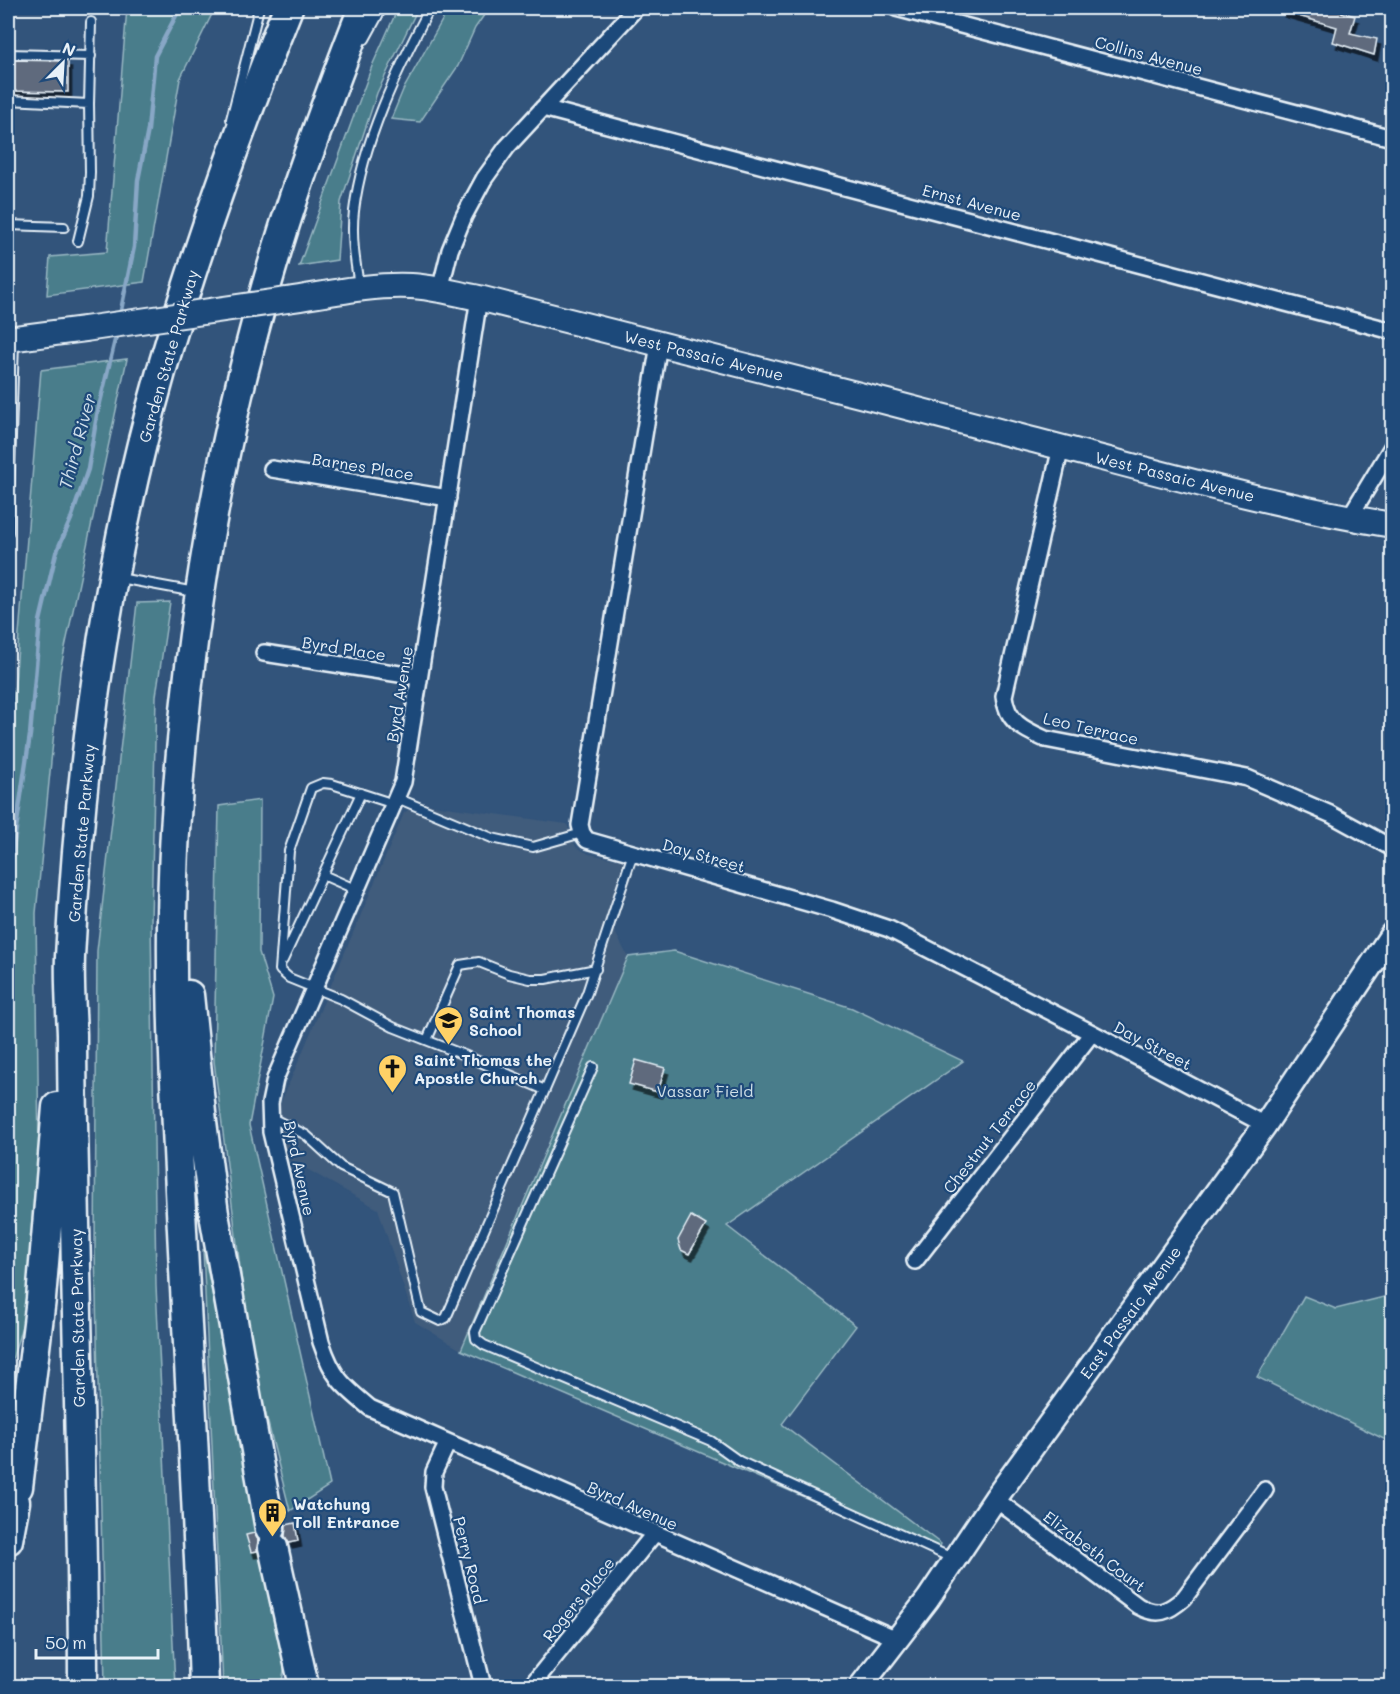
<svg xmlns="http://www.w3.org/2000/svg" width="1400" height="1694" font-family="Mali,sans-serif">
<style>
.built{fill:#3f5b7c}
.green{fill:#497d8b;stroke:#98b7c2;stroke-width:1.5}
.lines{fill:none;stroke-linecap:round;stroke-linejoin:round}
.stream{stroke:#88a7c6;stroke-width:4.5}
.building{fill:#5e6b7d;stroke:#e8f1f8;stroke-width:1.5;filter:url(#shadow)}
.lane-casing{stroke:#e8f1f8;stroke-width:12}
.street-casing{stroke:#e8f1f8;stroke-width:20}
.secondary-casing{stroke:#e8f1f8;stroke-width:27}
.primary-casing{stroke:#e8f1f8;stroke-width:28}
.highway-casing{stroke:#e8f1f8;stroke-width:33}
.lane{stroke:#1f4a7a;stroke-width:8}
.street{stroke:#1f4a7a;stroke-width:15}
.secondary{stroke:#1f4a7a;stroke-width:22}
.primary{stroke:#1f4a7a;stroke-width:24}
.highway{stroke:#1f4a7a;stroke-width:28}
.primary-bridge-casing{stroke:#e8f1f8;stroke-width:28;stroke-linecap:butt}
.primary-bridge{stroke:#1f4a7a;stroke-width:24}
.labels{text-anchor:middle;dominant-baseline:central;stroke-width:4.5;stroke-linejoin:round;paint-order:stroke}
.street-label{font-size:16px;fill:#e8f1f8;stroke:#1f4a7a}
.poi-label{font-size:16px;font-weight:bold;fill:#e8f1f8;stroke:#1f4a7a;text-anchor:start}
.park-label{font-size:16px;fill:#d0e0e8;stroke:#1f4a7a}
.water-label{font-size:18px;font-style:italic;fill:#d0dfeb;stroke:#1f4a7a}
</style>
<defs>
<filter id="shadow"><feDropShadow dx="3.5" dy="6" stdDeviation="0" flood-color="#0009"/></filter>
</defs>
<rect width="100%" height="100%" fill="#32547b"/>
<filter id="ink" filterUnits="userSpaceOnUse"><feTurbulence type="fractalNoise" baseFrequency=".0167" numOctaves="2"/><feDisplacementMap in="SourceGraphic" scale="12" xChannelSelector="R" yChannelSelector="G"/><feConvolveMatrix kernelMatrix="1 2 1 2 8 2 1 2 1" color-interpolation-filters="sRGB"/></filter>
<g filter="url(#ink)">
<path class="built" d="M418,803l149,21 9,23 13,7 48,9 -23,67 14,27 -167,393 -46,-28 -37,-113 -93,-52 -9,-43 128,-301z"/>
<path class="green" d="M127,8h88l-35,71 -36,203 -97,13 3,-38 57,-5z
M398,8h20l-41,85 -36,109 -4,58 -38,6 73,-200z
M449,8h40l-14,20 -17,38 -38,56 -29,-3 12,-29z
M127,359l-67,312 -24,242 4,324 -1,31 -31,106v-607l33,-397z
M170,602l-14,94 -5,225 5,365 19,400h-68l-2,-1 -10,-434 2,-300 40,-348z
M260,800l-1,152 14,46 -24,127 81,360 -40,26 -39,-156 -37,-294 5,-255z
M674,951l178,57 111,53 -236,165 129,100 -74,98 159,120 -4,10 -476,-204 167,-393z
M203,1249l84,406 -6,31h-58z
M1392,1295v148l-135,-66 47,-81 32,13z"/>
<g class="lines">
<path class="stream" d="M120,315l14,-68 4,-67 10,-50 7,-74 25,-48
M8,883l22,-148 10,-114 16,-68 15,-34 17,-50 9,-54 20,-83
M8,917l3,112 -3,28"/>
</g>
<path class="building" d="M1282,8h44l29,8 -5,17 27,6 -3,16 -41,-13 4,-15 -56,-16z
M8,60l60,1v31l-60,-1z
M636,1060l29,8 -7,24 -29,-8z
M691,1216l15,9 -17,29 -8,-4 -3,-10z
M295,1523l3,18 -9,2 -4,-7 1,-11z
M254,1533l4,7 -1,11 -6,1 -5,-17z"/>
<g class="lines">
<defs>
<path id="lane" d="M365,39l17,-31
M8,54l83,2
M8,100l81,4
M231,119l28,-111
M8,225l56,2
M78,241l11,-45 1,-24 -1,-68 2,-82
M359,285c-4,-24 -8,-49 -5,-74 8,-68 44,-143 76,-203
M8,532l6,-191
M119,578l76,14
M397,798l95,40 41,9 49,-14
M394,804l-62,-20 -9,-1 -12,5 -22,63 -9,119 9,8 52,21 52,28 71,28 81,35
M323,875l34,15
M283,960l78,-167
M427,1040l33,-75 19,-3 30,12 21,5h15l51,-10
M593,1067l-118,265 1,7 8,6 227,96 28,20 215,98
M270,1117l36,18 35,32 52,25 28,120 19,9 6,-3 141,-325 46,-140"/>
<path id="street" d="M896,8l496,130
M543,108l849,223
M440,290l10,-40 14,-34 20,-37 23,-32 129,-139
M479,298l-76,484 -128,297 -5,24 1,29 50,210c12,36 21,43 49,66l527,231
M659,344l-79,481 2,8 5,7 245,70 57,19 203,104 173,92
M1061,447l-57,249c3,26 19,33 41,43l202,39 83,36 62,34
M272,469l176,29
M1349,518l43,-71
M264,653l155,24
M915,1261l177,-228
M447,1444l-13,28 -1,15 50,199
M995,1499l143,107c20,11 30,6 46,-8l81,-108
M531,1686l123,-152"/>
<path id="secondary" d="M861,1686l67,-87 67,-100 270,-374 127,-191"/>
<path id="primary" d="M287,300c41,-6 83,-16 124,-14 23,1 46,8 68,12 184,46 367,93 550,141 121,31 240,66 363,86
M8,339l77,-10"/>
<path id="highway" d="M189,995l13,127 12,92 56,315
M18,1487l23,-188 16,-192
M8,1540l7,-38
M273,1547l31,139
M83,1686c0,-171 -6,-343 -9,-515 -1,-45 -2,-91 -2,-137 -1,-26 -3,-52 -2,-77 10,-197 37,-395 91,-585 36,-124 79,-245 127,-364
M204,1686c-5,-165 -16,-330 -24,-496 -6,-119 -12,-240 -5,-359 12,-196 45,-394 102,-581 25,-82 55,-163 86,-242"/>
</defs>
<use href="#lane" class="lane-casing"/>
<use href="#street" class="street-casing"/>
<use href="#secondary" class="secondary-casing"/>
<use href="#primary" class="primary-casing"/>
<use href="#highway" class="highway-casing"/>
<use href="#lane" class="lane"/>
<use href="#street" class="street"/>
<use href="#secondary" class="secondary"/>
<use href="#primary" class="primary"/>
<use href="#highway" class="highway"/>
<defs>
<path id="primary-bridge" d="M85,329l202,-29"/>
</defs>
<use href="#primary-bridge" class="primary-bridge-casing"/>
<use href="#primary-bridge" class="primary-bridge"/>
</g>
</g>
<defs>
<symbol id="school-pin" viewBox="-11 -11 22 30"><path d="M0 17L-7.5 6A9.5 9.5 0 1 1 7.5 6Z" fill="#ffd166" stroke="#1f4a7a"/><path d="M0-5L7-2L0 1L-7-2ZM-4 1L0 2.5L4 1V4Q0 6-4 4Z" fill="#111"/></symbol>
<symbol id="church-pin" viewBox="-11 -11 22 30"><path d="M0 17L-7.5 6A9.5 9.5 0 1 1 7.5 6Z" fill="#ffd166" stroke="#1f4a7a"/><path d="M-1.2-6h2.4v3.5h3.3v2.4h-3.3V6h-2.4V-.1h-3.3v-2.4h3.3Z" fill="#111"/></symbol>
<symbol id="building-pin" viewBox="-11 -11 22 30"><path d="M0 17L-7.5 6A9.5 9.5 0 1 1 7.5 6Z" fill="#ffd166" stroke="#1f4a7a"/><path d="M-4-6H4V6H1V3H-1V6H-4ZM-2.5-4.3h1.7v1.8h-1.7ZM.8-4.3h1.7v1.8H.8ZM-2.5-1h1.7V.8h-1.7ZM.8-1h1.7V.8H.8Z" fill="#111"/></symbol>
</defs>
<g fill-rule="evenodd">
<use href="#school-pin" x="432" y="1004" width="33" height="45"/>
<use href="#church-pin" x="376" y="1052" width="33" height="45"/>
<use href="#building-pin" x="256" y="1496" width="33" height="45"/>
</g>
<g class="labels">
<g class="street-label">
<text transform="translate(1149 55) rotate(15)">Collins Avenue</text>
<text transform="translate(972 202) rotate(15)">Ernst Avenue</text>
<text transform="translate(704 355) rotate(14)">West Passaic Avenue</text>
<text transform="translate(168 356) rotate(-74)">Garden State Parkway</text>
<text transform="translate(363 466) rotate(9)">Barnes Place</text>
<text transform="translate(1175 476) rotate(14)">West Passaic Avenue</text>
<text transform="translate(344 648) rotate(9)">Byrd Place</text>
<text transform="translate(399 694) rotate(-81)">Byrd Avenue</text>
<text transform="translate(1091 728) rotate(13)">Leo Terrace</text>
<text transform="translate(81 833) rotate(-85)">Garden State Parkway</text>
<text transform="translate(704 855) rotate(16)">Day Street</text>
<text transform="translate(1153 1045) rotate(28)">Day Street</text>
<text transform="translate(989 1136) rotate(-52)">Chestnut Terrace</text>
<text transform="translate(300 1168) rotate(78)">Byrd Avenue</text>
<text transform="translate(1130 1312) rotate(-54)">East Passaic Avenue</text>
<text transform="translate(77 1318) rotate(-91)">Garden State Parkway</text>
<text transform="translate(633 1505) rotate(24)">Byrd Avenue</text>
<text transform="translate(1095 1551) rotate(37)">Elizabeth Court</text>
<text transform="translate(470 1560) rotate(76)">Perry Road</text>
<text transform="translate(578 1599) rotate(-51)">Rogers Place</text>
</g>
<g class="poi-label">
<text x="469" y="1011">Saint Thomas<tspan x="469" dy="18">School</tspan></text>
<text x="414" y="1059">Saint Thomas the<tspan x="414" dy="18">Apostle Church</tspan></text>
<text x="293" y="1503">Watchung<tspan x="293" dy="18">Toll Entrance</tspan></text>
</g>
<g class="park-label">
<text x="705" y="1090">Vassar Field</text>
</g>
<g class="water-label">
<text transform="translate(77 441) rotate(-75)">Third River</text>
</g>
</g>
<rect width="1400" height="1694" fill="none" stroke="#1f4a7a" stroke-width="30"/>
<rect x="15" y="15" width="1370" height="1664" fill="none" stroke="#e8f1f8" stroke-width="2" filter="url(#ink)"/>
<g transform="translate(63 63) rotate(24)" stroke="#1f4a7a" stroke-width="4.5" paint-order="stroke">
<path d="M0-4.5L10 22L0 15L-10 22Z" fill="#e8f1f8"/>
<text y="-9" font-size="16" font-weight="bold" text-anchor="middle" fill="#e8f1f8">N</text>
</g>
<path d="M36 1649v9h122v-9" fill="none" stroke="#e8f1f8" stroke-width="3"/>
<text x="45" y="1649" font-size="18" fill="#e8f1f8" stroke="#1f4a7a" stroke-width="4.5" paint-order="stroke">50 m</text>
</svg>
